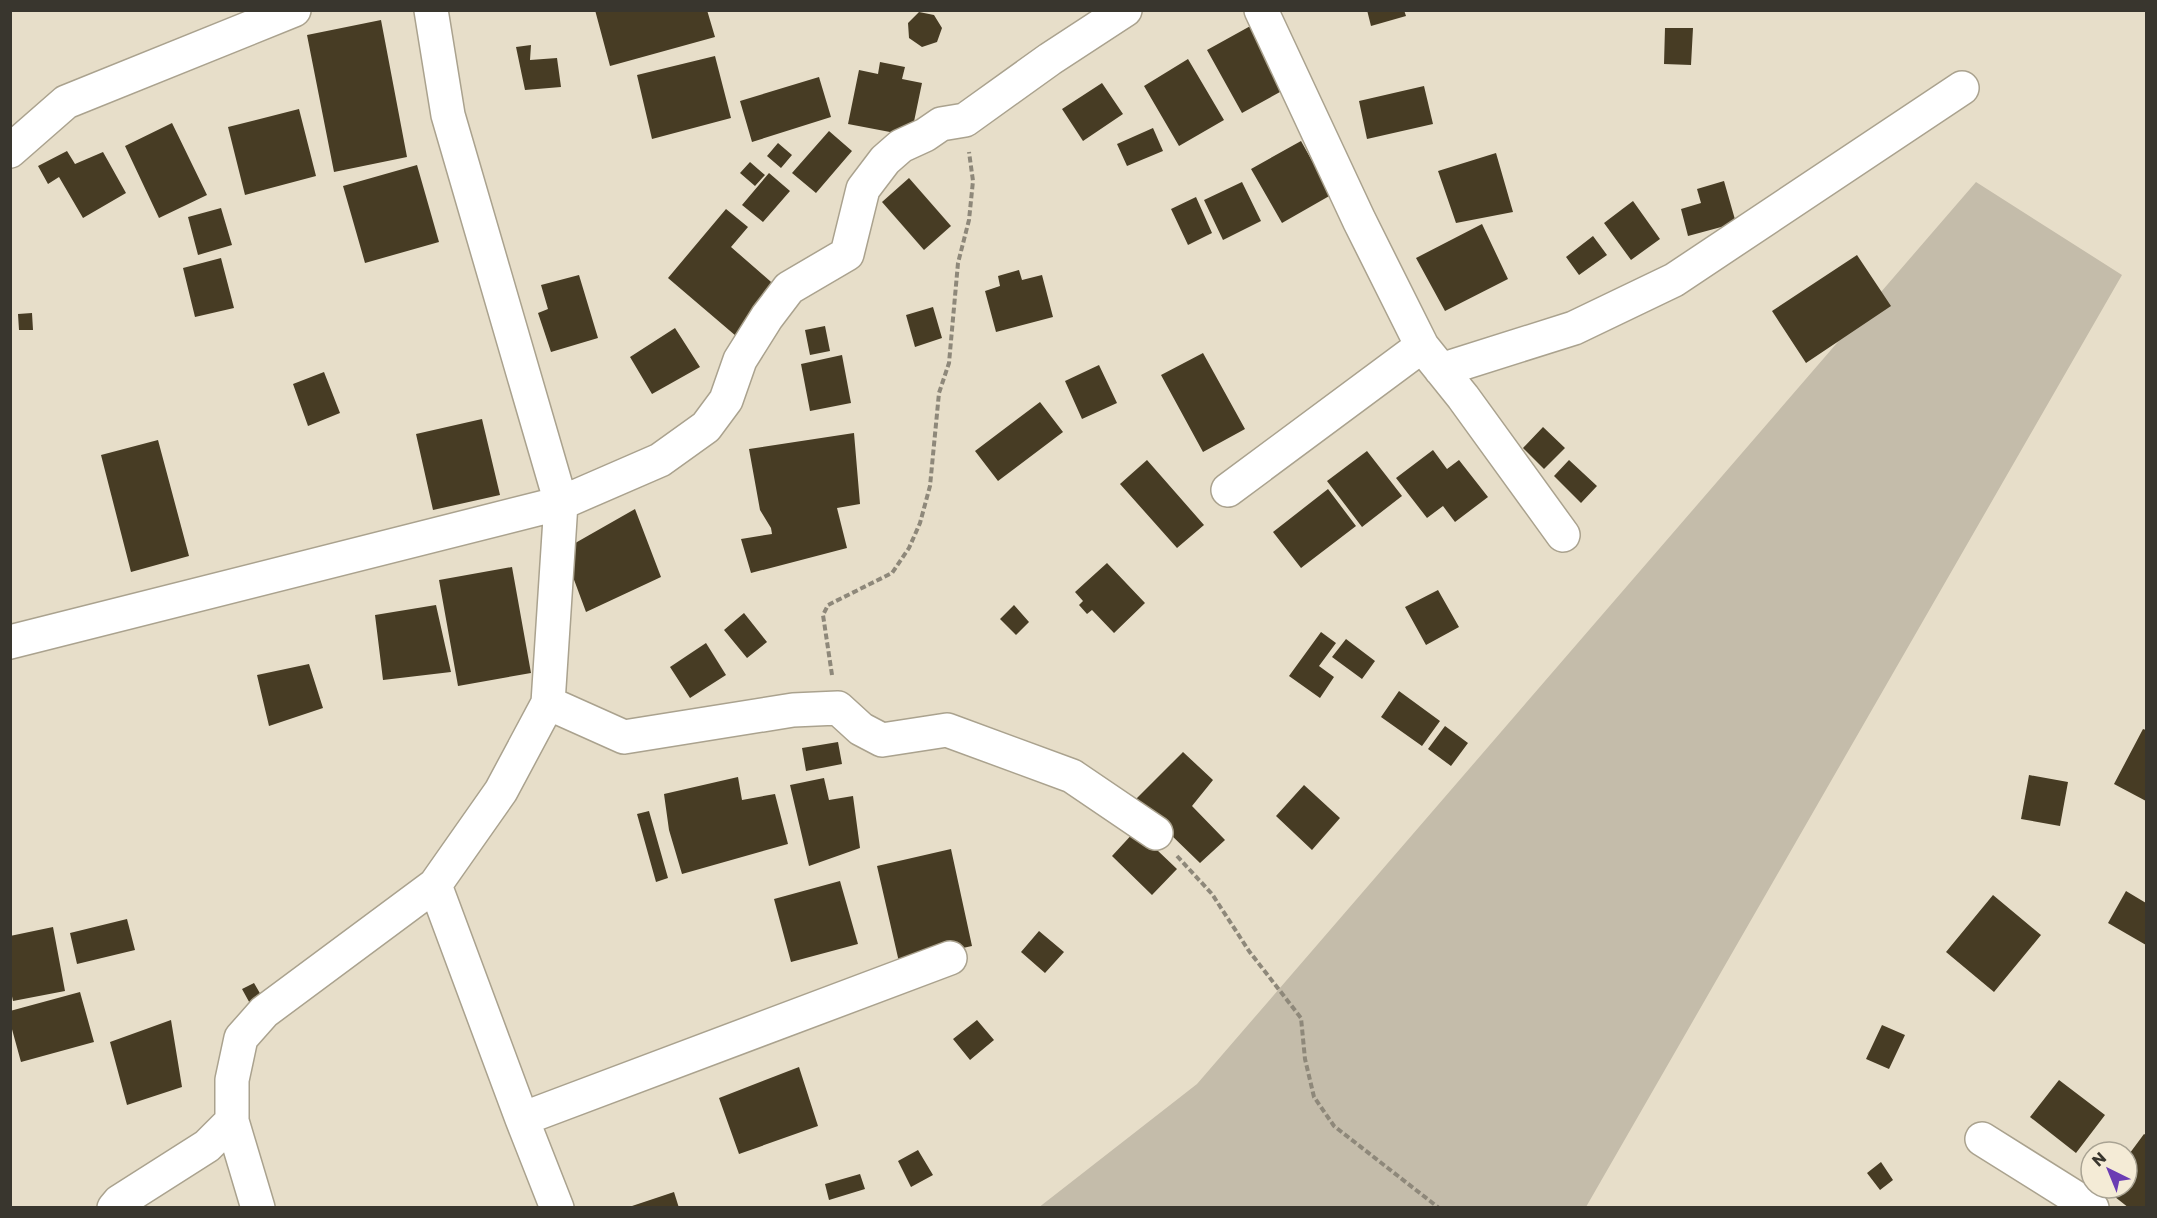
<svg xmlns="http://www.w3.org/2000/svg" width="2157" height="1218" font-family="Poppins,sans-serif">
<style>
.green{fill:#c4bcaa}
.building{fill:#473c24}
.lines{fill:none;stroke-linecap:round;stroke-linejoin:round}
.minor-casing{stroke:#aaa28e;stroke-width:36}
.path{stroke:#8e887a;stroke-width:4;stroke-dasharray:6 3;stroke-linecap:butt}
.minor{stroke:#fff;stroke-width:33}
</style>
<rect width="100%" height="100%" fill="#e7dec9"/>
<path class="green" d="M1976,182l146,93 -536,932 -548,1 159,-124z"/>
<path class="building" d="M595,10h112l8,27 -105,29z
M1367,10h37l2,6 -35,10z
M919,12l15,3 8,13 -5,14 -15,5 -13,-9 -1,-15z
M381,20l26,137 -73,15 -27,-137z
M1254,24l35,63 -47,26 -35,-63z
M1665,28h28l-2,37 -27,-1z
M531,45l-1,15 27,-2 4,29 -36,3 -9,-43z
M715,56l16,62 -79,21 -15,-64z
M1188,59l36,61 -45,26 -35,-60z
M880,62l25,5 -3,12 20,4 -11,53 -63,-12 11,-54 19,4z
M819,77l12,40 -79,25 -12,-41z
M1102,83l21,31 -40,27 -21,-32z
M1424,86l9,38 -66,15 -8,-38z
M299,109l17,67 -71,19 -17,-68z
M172,123l35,72 -48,23 -34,-72z
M1153,128l10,23 -36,15 -10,-22z
M829,131l23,20 -36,42 -24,-20z
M1301,141l30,54 -49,28 -31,-54z
M778,143l14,12 -11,13 -14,-12z
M67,151l8,13 28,-12 23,41 -43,25 -24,-41 -11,7 -10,-18z
M1496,153l17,59 -57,11 -18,-52z
M750,162l15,13 -10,11 -15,-13z
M417,165l22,77 -74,21 -22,-77z
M769,173l21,18 -27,31 -21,-17z
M909,178l42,48 -27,24 -42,-48z
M1724,181l12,42 -48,13 -7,-27 20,-6 -4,-14z
M1242,182l19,39 -38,19 -19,-40z
M1196,197l16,36 -24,12 -17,-36z
M1633,201l27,38 -29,21 -27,-37z
M221,208l11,37 -34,10 -10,-38z
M726,209l22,18 -17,20 47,41 -42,48 -68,-58z
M1482,224l26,55 -63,32 -29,-53z
M1593,236l14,19 -28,20 -13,-18z
M1857,255l34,51 -85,57 -34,-52z
M221,258l13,50 -39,9 -12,-49z
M1019,270l3,10 20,-5 11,42 -57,15 -11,-41 15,-5 -2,-10z
M579,275l19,63 -47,14 -13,-39 10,-4 -7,-24z
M933,307l9,31 -27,9 -9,-32z
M32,313l1,17h-14l-1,-16z
M825,326l5,25 -20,4 -5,-25z
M675,328l25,39 -48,27 -22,-37z
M1203,353l42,76 -42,23 -42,-77z
M842,355l9,48 -41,8 -9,-47z
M1099,365l18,38 -35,16 -17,-38z
M324,372l16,41 -32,13 -15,-42z
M1040,402l23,30 -65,49 -23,-30z
M482,419l18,76 -67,15 -17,-76z
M1543,427l22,21 -21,21 -21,-21z
M854,433l6,71 -23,4 10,40 -96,25 -10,-34 31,-5 -1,-6 -11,-18 -11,-61z
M158,440l31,116 -58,16 -30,-117z
M1433,450l14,19 12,-9 29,37 -33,25 -12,-16 -16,12 -31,-40z
M1367,451l35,45 -40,31 -35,-46z
M1147,460l57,65 -27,23 -57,-64z
M1569,460l28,26 -16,17 -27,-27z
M1328,489l28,37 -55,42 -28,-36z
M635,509l26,68 -75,35 -23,-62z
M1107,563l38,40 -31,30 -22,-23 -5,4 -8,-9 4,-4 -8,-9z
M512,567l19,106 -73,13 -19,-106z
M1438,590l21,37 -33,18 -21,-38z
M436,605l15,67 -68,8 -8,-65z
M1014,605l15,17 -13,13 -16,-16z
M744,613l23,29 -20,16 -23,-28z
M1321,632l15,11 -17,23 15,11 -14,21 -31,-22z
M1346,639l29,22 -13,18 -30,-22z
M706,643l20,32 -36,23 -20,-31z
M309,664l14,44 -54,18 -12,-51z
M1399,691l41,30 -18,25 -41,-29z
M1445,726l23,17 -17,23 -23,-17z
M2143,729l3,1v71l-32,-17z
M838,742l4,22 -36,7 -4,-23z
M1183,752l30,28 -21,26 33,34 -25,23 -65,-63z
M2029,775l39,7 -8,44 -39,-7z
M738,777l4,23 33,-6 13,50 -106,30 -13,-44 -5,-36z
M824,778l5,22 24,-4 7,52 -51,18 -19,-81z
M1304,785l36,33 -28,32 -36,-34z
M649,811l19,67 -12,4 -19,-68z
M1136,830l41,39 -25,26 -40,-39z
M951,849l21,97 -73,16 -22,-96z
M840,881l18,63 -67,18 -17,-63z
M2126,891l20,12v42l-38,-22z
M1993,895l48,40 -47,57 -48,-40z
M127,919l8,31 -58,14 -7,-31z
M53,927l12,64 -52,10 -3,-14v-51z
M1039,931l25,21 -19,21 -24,-21z
M254,983l11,19 -12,7 -11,-20z
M80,992l14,50 -73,20 -11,-40v-11z
M171,1020l11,67 -55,18 -17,-63z
M977,1020l17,20 -24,20 -17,-21z
M1882,1025l23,10 -16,34 -23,-10z
M799,1067l19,59 -79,28 -20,-56z
M2059,1080l46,35 -29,38 -46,-36z
M2144,1134l2,1v73h-17l-19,-15 3,-5h14v-17l2,-4 -2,-1v-9z
M918,1150l15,25 -22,12 -13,-26z
M1881,1162l12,18 -13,10 -13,-17z
M860,1174l5,15 -36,11 -4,-16z
M674,1192l5,16h-49l-1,-1z"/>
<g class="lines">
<defs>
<path id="minor" d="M1261,10l98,210 63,126 41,51 100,138
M10,151l56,-49 228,-92
M1441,370l133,-42 100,-48 288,-192
M1228,490l194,-144
M10,642l551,-139 99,-43 46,-33 20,-27 14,-40 27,-43 22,-29 58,-34 16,-65 22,-29 16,-14 24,-11 16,-11 24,-4 85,-61 75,-49
M548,703l76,34 169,-27 45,-2 23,21 21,11 65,-10 125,46 84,57
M435,885l87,234 35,89
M522,1119l428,-161
M232,1121l26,87
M1982,1139l110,69
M114,1208l5,-6 88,-56 25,-25v-41l9,-42 23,-26 171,-127 66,-94 47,-88 13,-200 -113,-388 -17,-105"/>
</defs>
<use href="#minor" class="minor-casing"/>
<path class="path" d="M832,675l-9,-60 5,-10 64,-32 17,-25 11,-25 10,-37 9,-93 10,-30 9,-100 11,-43 4,-39 -4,-29
M1177,856l35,38 37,57 52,67 4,41 9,38 20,29 105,82"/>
<use href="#minor" class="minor"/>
</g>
<rect width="2157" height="1218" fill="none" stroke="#39362e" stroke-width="24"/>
<g transform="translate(2109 1170) rotate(317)"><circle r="28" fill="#f4ebd6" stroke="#a9a393" stroke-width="1.5"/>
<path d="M0-4.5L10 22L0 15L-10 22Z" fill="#6b3cb3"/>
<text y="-9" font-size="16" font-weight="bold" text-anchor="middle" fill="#39362e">N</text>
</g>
</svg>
